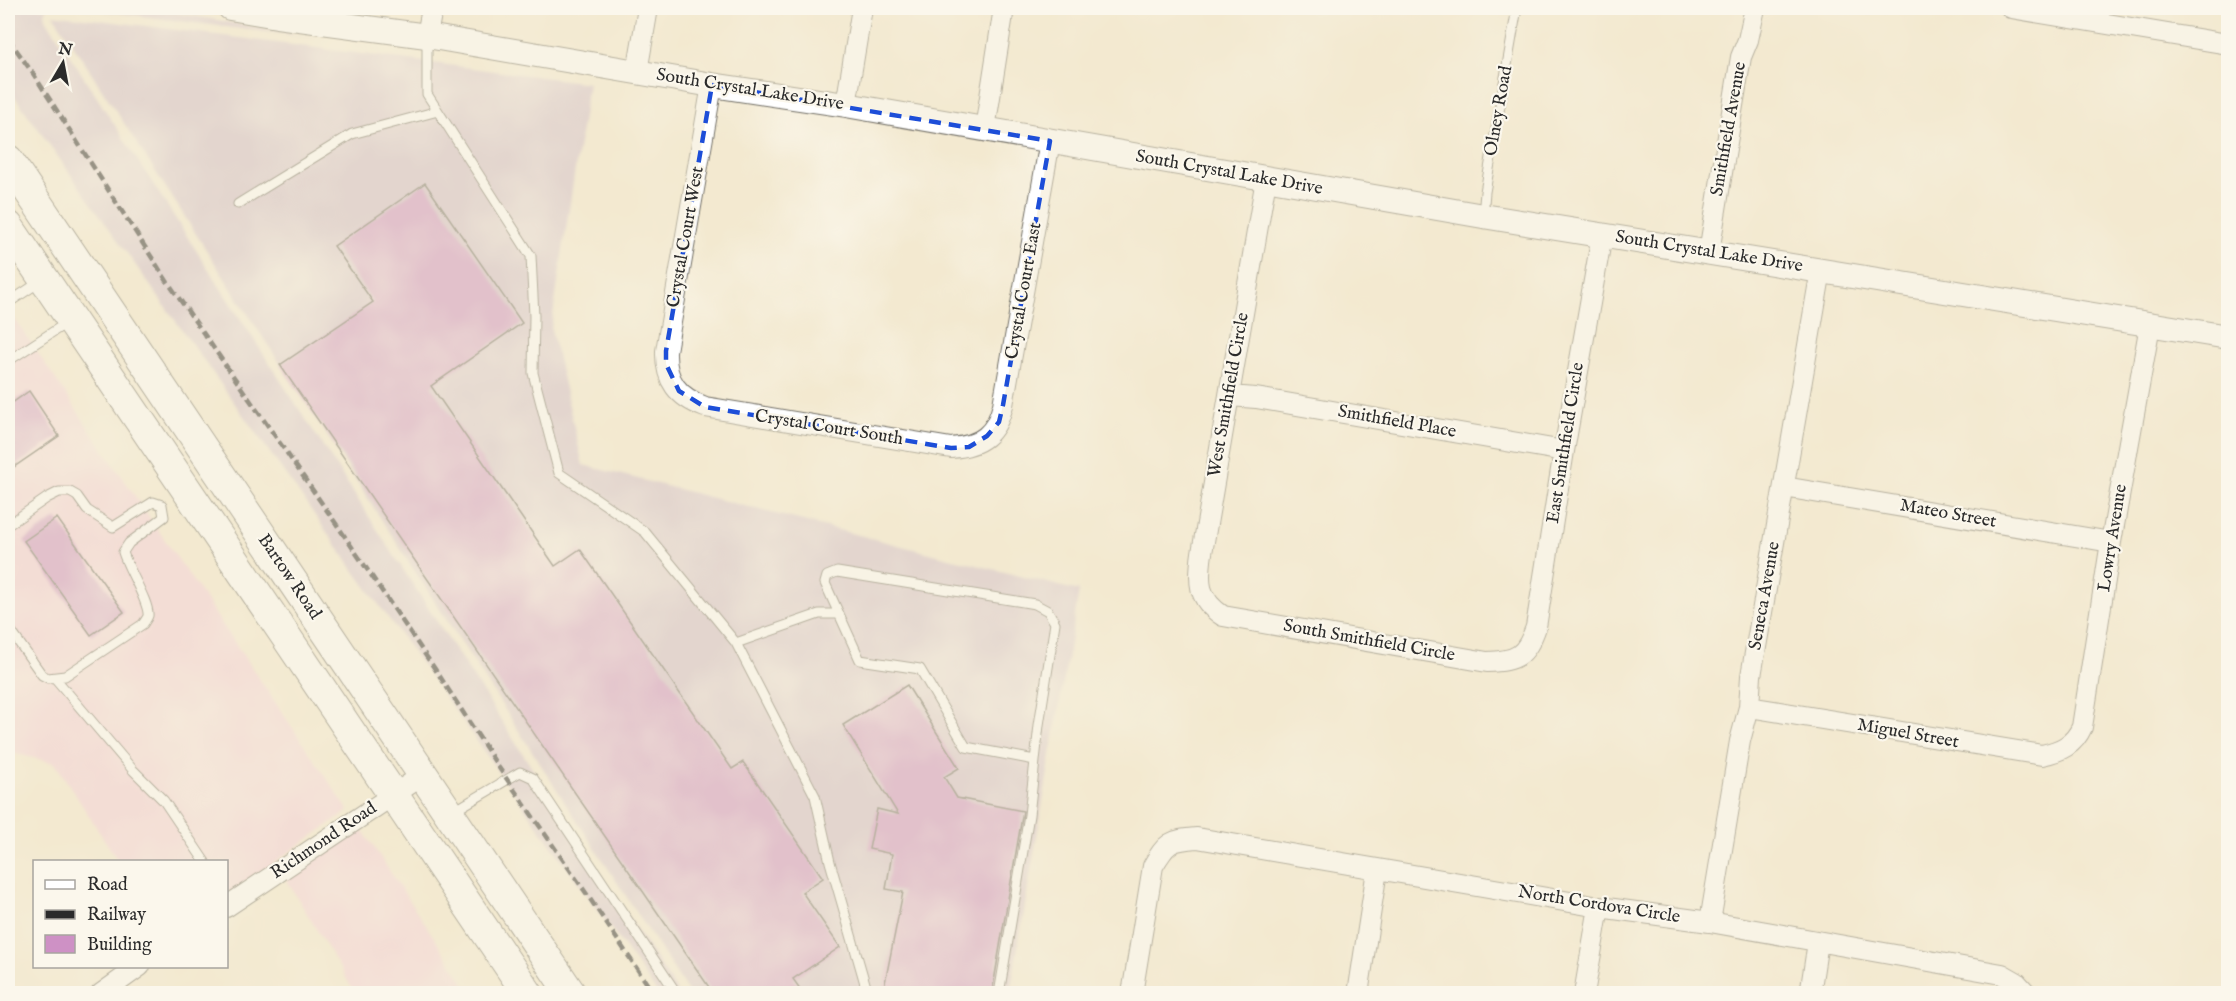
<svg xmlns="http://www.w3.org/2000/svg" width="2236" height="1001" font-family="'IM FELL English',serif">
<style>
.built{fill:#f4cfdc}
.industrial{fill:#d0bdcc}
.building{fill:#ce91c5}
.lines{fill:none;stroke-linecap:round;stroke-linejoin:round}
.service-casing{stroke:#716e65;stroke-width:11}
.minor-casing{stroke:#716e65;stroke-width:22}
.tertiary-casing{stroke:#716e65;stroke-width:26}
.primary-casing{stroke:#716e65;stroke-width:32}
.service{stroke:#fff;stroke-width:9}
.minor{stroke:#fff;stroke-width:20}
.tertiary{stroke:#fff;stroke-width:24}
.primary{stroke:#fff;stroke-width:30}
.rail{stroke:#2b2b2b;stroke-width:4.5;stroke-dasharray:9 4.5;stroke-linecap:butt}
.marked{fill:none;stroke:#1d4ed8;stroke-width:4.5;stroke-dasharray:12 8;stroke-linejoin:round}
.labels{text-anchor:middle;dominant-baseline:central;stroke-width:4.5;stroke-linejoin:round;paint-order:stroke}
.street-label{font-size:18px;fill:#2b2b2b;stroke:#fbf7ec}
</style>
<rect width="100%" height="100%" fill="#fbf7ec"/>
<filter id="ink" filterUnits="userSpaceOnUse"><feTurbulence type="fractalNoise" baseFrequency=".0167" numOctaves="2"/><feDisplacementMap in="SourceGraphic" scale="12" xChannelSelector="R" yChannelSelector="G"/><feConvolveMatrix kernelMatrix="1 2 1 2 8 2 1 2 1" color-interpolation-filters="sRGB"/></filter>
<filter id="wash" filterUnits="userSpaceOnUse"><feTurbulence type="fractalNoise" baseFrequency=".008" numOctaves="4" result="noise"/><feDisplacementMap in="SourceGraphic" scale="24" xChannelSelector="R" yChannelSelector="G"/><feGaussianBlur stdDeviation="1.35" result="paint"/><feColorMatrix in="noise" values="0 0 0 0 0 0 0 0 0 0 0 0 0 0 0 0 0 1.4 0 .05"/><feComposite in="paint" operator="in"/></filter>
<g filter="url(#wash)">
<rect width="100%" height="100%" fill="#f3e9d0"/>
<path class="built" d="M8,309l341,502 -122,84 -1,-33 -108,-1 -63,-98 -47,-11z
M361,828l110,165h-116l-69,-114z"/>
<path class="industrial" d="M8,8h39l-2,5 1,6 632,974h-21l-649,-906z
M78,8h73l170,31z
M53,14l535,69 -37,246 32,136 496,126 -69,402h-321z"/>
<g id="blocks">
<path class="building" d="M425,183l97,140 -91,63 124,180 25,-17 152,220 11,-7 80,116 -21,14 38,55 -47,32 10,14h-90l-433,-628 93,-63 -39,-56z
M29,391l30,45 -51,35v-65z
M57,518l67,94 -33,23 -67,-94z
M907,685l52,83 -15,9 13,21 66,13 -31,182h-109l20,-101 -17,-3 6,-35 -23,-5 8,-40 21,5 -55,-89z"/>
</g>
</g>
<g filter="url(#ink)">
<use href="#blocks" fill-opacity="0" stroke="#716e65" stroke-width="1.5"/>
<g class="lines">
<defs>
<path id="service" d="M427,36v58l104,162 3,60 -1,57 26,100 86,59 91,111 79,153 15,66 38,132
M238,204l114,-70 86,-23
M1483,216l2,-24 32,-184
M8,303l33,-22
M8,361l60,-39
M8,525l39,-27 12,-6h11l7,4 10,14 26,17 40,-25 9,3
M8,627l34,48 6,3 17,-2 78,-52c0,0 5,-7 5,-8 2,-13 -21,-48 -25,-64l6,-9 35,-26 -2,-12
M736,643l83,-29h20
M55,678l78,92 31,31 41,61
M454,811l66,-39 13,6 144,216
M999,994l30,-179 10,-90 16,-102 -7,-12 -13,-7 -198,-32 -10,4 -2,7 35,77 60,9 46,78 69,13"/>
<path id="minor" d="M2011,8l217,36
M427,36l5,-28
M637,72l11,-64
M712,85l-46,266c-1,30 12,46 39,56l246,41c30,-2 45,-14 52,-43l47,-264
M846,105l16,-97
M985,129l19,-121
M1266,179l-64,374c-4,28 -5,46 21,63l264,46c30,-1 39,-6 49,-35l28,-176 38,-216
M1709,252l32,-195 7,-17 7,-32
M1230,396l26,2 308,53
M1784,487l327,55
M1749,707l293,48c19,-4 32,-10 40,-28l29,-185 39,-217
M226,907l197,-132
M1710,922l30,-181 9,-34 2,-31 70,-406
M101,994l39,-28
M1132,994l21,-128c14,-24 17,-26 44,-28l402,69 111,15 292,52 14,8 11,12
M1358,994l19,-124
M1584,994l15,-87
M1810,994l8,-52"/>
<path id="tertiary" d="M230,8l47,8 150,20 285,49 134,20 637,111 745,121"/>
<path id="primary" d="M8,160l563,834
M8,226l520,768"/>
</defs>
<use href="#service" class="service-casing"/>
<use href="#minor" class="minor-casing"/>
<use href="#tertiary" class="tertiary-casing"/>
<use href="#primary" class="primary-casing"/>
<use href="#service" class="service"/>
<use href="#minor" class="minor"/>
<use href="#tertiary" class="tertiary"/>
<use href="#primary" class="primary"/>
<path class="rail" d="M8,38l26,37 133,206 170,244 102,150 58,90 87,125 70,104"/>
</g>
</g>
<path d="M0 0H2236V1001H0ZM712,85l338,56 -47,264 -4,17 -12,14 -18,11 -18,1 -246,-41 -26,-16 -13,-27v-13z" fill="#f3e9d0" fill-opacity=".55" fill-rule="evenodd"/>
<path class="marked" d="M712,85l338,56 -47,264 -4,17 -12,14 -18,11 -18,1 -246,-41 -26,-16 -13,-27v-13z"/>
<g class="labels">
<g class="street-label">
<text transform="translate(750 90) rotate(9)">South Crystal Lake Drive</text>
<text transform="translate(1499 111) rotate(-80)">Olney Road</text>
<text transform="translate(1729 129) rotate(-80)">Smithfield Avenue</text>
<text transform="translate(1229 173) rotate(10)">South Crystal Lake Drive</text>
<text transform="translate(686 237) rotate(-80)">Crystal Court West</text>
<text transform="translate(1709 252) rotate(9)">South Crystal Lake Drive</text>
<text transform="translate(1024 291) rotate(-80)">Crystal Court East</text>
<text transform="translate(1229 395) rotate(-80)">West Smithfield Circle</text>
<text transform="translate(1397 422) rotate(10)">Smithfield Place</text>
<text transform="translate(829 428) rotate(9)">Crystal Court South</text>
<text transform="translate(1566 443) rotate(-81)">East Smithfield Circle</text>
<text transform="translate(1948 514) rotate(10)">Mateo Street</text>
<text transform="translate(2113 538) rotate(-81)">Lowry Avenue</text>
<text transform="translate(289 577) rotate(56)">Bartow Road</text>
<text transform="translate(1765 596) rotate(-80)">Seneca Avenue</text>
<text transform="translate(1369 641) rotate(10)">South Smithfield Circle</text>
<text transform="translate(1908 734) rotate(10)">Miguel Street</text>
<text transform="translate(324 841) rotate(-34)">Richmond Road</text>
<text transform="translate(1599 905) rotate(9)">North Cordova Circle</text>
</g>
</g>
<rect width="2236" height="1001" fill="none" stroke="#fbf7ec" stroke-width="30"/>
<rect x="33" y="860" width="195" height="108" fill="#fbf7ec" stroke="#a8a59f" stroke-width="1.5"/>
<rect x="45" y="880" width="30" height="9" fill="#ffffff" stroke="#a8a59f" stroke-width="1.5"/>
<text x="87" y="890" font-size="18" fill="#2b2b2b">Road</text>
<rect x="45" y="910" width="30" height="9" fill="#2b2b2b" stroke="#a8a59f" stroke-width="1.5"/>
<text x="87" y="920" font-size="18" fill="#2b2b2b">Railway</text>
<rect x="45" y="935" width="30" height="18" fill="#ce91c5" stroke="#a8a59f" stroke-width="1.5"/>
<text x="87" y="950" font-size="18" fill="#2b2b2b">Building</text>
<g transform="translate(63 63) rotate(10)" stroke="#fbf7ec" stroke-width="4.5" paint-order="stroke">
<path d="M0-4.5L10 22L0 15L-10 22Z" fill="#2b2b2b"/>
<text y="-9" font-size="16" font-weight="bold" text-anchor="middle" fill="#2b2b2b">N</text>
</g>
</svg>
